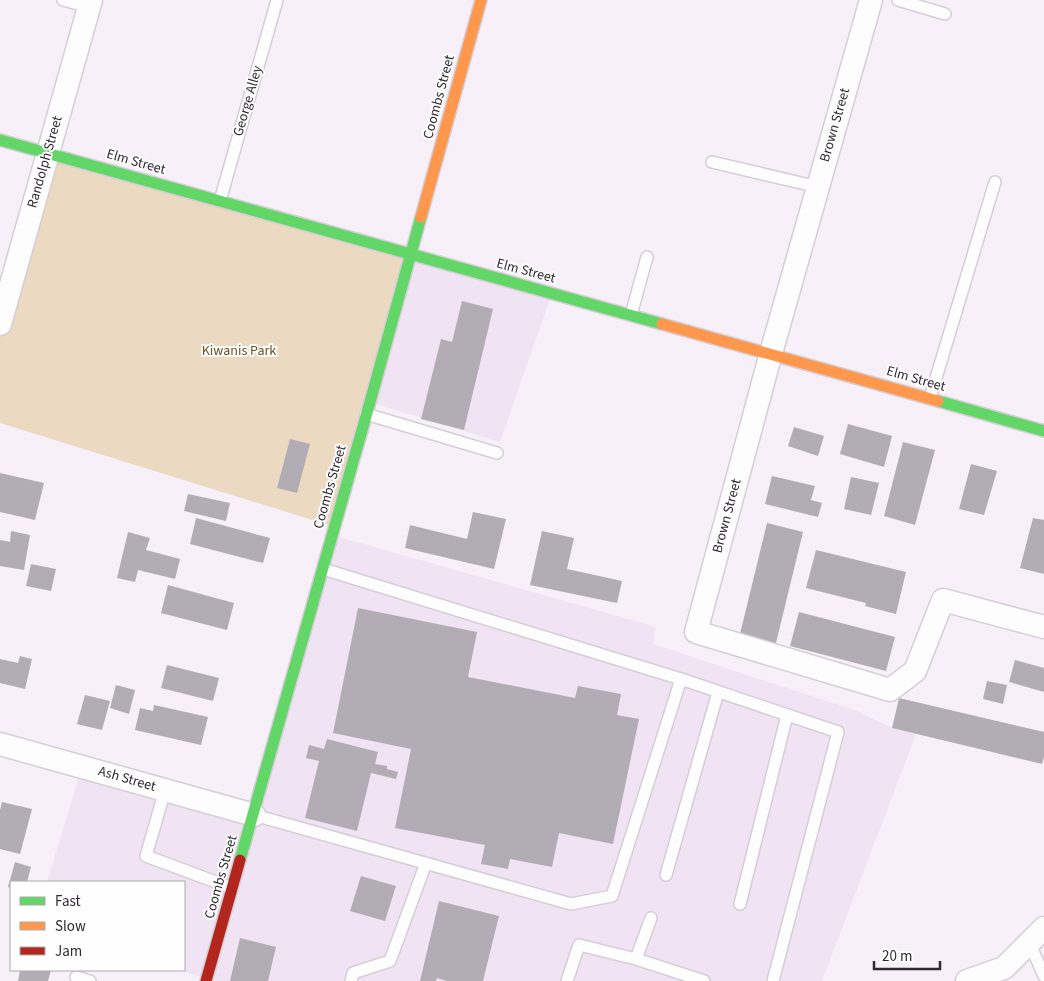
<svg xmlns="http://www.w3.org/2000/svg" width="1044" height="981" font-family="'Source Sans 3',sans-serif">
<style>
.built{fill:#f0e3f3}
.green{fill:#ebdac1}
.building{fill:#b2adb4}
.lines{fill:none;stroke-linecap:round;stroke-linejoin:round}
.lane-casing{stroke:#d4ced5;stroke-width:14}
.street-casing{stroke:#d4ced5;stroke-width:25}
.fast-casing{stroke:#d4ced5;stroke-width:14}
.slow-casing{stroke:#d4ced5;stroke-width:14}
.jam-casing{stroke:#d4ced5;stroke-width:14}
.lane{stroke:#fefdfe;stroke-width:11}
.street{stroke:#fefdfe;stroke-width:22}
.fast{stroke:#63d668;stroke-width:11}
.slow{stroke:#ff974d;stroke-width:11}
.jam{stroke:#b3261e;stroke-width:11}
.labels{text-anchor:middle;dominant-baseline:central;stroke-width:4;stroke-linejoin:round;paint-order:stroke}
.street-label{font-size:14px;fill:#2f2a30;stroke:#fefefe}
.park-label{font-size:14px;fill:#6a5421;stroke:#fefefe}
</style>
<rect width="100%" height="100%" fill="#f7f0f9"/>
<path class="built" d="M410,255l142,38 -52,149 -130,-40z
M332,535l324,92 -3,17 204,67 35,17 24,6 -94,247h-616l1,-3 -31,-8h8v-88h-137l35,-115 172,47z"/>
<path class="green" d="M47,153l363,102 -75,272 -335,-104v-99z"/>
<path class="building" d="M462,301l31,8 -29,121 -43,-11 20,-80 11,3z
M848,424l44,12 -8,31 -44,-13z
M794,427l30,9 -6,20 -30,-10z
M290,439l20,5 -13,49 -20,-5z
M903,442l32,8 -20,75 -31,-9z
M971,464l26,7 -13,44 -25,-6z
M0,473l44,10 -9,37 -35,-8z
M772,476l43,10 -4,14 11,3 -4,14 -53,-13z
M851,477l28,6 -8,32 -27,-6z
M188,494l42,9 -4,18 -42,-10z
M473,512l33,7 -12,50 -89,-21 5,-23 57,14z
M196,518l74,20 -7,25 -73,-19z
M1033,518l11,2v54l-24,-6z
M767,523l36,9 -27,111 -36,-9z
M11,531l19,4 -6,35 -24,-4v-26l10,2z
M542,531l32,7 -7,31 55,12 -5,22 -87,-18z
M128,532l22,6 -4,12 34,9 -5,20 -37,-9 -3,12 -18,-4z
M816,550l90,22 -10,42 -31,-8 1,-3 -60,-15z
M31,564l25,5 -5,22 -25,-5z
M168,585l66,18 -7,27 -66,-17z
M358,608l119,24 -9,45 107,21 3,-12 43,8 -4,21 22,4 -26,125 -54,-11 -7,34 -42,-8 -2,10 -27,-5 4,-19 -90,-17 16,-79 -78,-16z
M799,612l96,25 -9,34 -96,-25z
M20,656l12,3 -7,30 -25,-6v-24l18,4z
M1015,660l29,8v24l-35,-10z
M167,665l52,13 -6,23 -52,-13z
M987,681l20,4 -4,19 -20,-5z
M116,685l19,5 -6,24 -19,-6z
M85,695l25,6 -8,29 -25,-6z
M899,698l145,34v25l-2,7 -150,-36z
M154,705l54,12 -7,28 -66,-15 5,-22 13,3z
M327,739l51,13 -3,12 12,2v3l11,3 -2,7 -25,-6 -14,58 -52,-13 14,-57 -13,-3 3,-13 15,4z
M2,802l30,7 -12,45 -20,-5v-39z
M15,862l16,5 -4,15h-16v6l-3,-1z
M361,876l35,10 -11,35 -35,-10z
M439,901l60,15 -16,65h-36l-10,-3 -1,3h-16z
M240,938l36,9 -8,34h-38z
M20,970h31l-3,11h-30z"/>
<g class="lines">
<defs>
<path id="lane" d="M63,0l26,7
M898,0l47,14
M712,162l106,25
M220,201l57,-201
M631,315l16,-58
M930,398l65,-216
M366,414l131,39
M323,569l358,110 157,53 -65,249
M165,790l-19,66 86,32
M254,815l317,89 41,-8 69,-217
M666,875l52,-183
M740,904l47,-189
M651,918l-15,41 68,22
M1029,942l15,34
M76,977l14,4
M351,981l2,-8 37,-12 36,-98
M567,981l12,-36 57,14"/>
<path id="street" d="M871,0l-100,353 -75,279 194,58 25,-19 28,-71 101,27
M0,324l91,-324
M0,744l254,71
M967,981l37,-13 40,-40"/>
<path id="fast" d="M0,140l662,184
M938,401l106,30
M240,860l130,-458 51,-185"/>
<path id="slow" d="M421,217l60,-217
M662,324l276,77"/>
<path id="jam" d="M206,981l34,-121"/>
</defs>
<use href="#lane" class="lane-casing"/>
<use href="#street" class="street-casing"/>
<use href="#fast" class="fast-casing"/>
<use href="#slow" class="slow-casing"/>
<use href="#jam" class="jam-casing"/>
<use href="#lane" class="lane"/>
<use href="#street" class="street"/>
<use href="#fast" class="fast"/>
<use href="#slow" class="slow"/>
<use href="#jam" class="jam"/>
</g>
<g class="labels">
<g class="street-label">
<text transform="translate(439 97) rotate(-75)">Coombs Street</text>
<text transform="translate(248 101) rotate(-74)">George Alley</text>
<text transform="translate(835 125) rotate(-74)">Brown Street</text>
<text transform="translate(45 162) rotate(-74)">Randolph Street</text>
<text transform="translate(136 162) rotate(16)">Elm Street</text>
<text transform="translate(526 271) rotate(15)">Elm Street</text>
<text transform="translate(916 379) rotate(16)">Elm Street</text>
<text transform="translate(330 487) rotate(-74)">Coombs Street</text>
<text transform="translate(727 516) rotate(-75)">Brown Street</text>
<text transform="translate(127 779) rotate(16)">Ash Street</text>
<text transform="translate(221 877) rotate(-74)">Coombs Street</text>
</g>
<g class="park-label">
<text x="239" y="351">Kiwanis Park</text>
</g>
</g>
<rect x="10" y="881" width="175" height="90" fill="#fefefe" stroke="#aba9ac"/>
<rect x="20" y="897" width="25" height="8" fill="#63d668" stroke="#aba9ac"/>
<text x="55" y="906" font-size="15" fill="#2f2a30">Fast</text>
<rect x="20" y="922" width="25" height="8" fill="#ff974d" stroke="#aba9ac"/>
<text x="55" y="931" font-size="15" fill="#2f2a30">Slow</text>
<rect x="20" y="947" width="25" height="8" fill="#b3261e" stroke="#aba9ac"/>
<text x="55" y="956" font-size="15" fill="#2f2a30">Jam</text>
<path d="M874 961v8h66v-8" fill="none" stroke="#2f2a30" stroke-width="2.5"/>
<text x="882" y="961" font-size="15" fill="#2f2a30" stroke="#fefefe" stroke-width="4" paint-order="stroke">20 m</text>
</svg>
